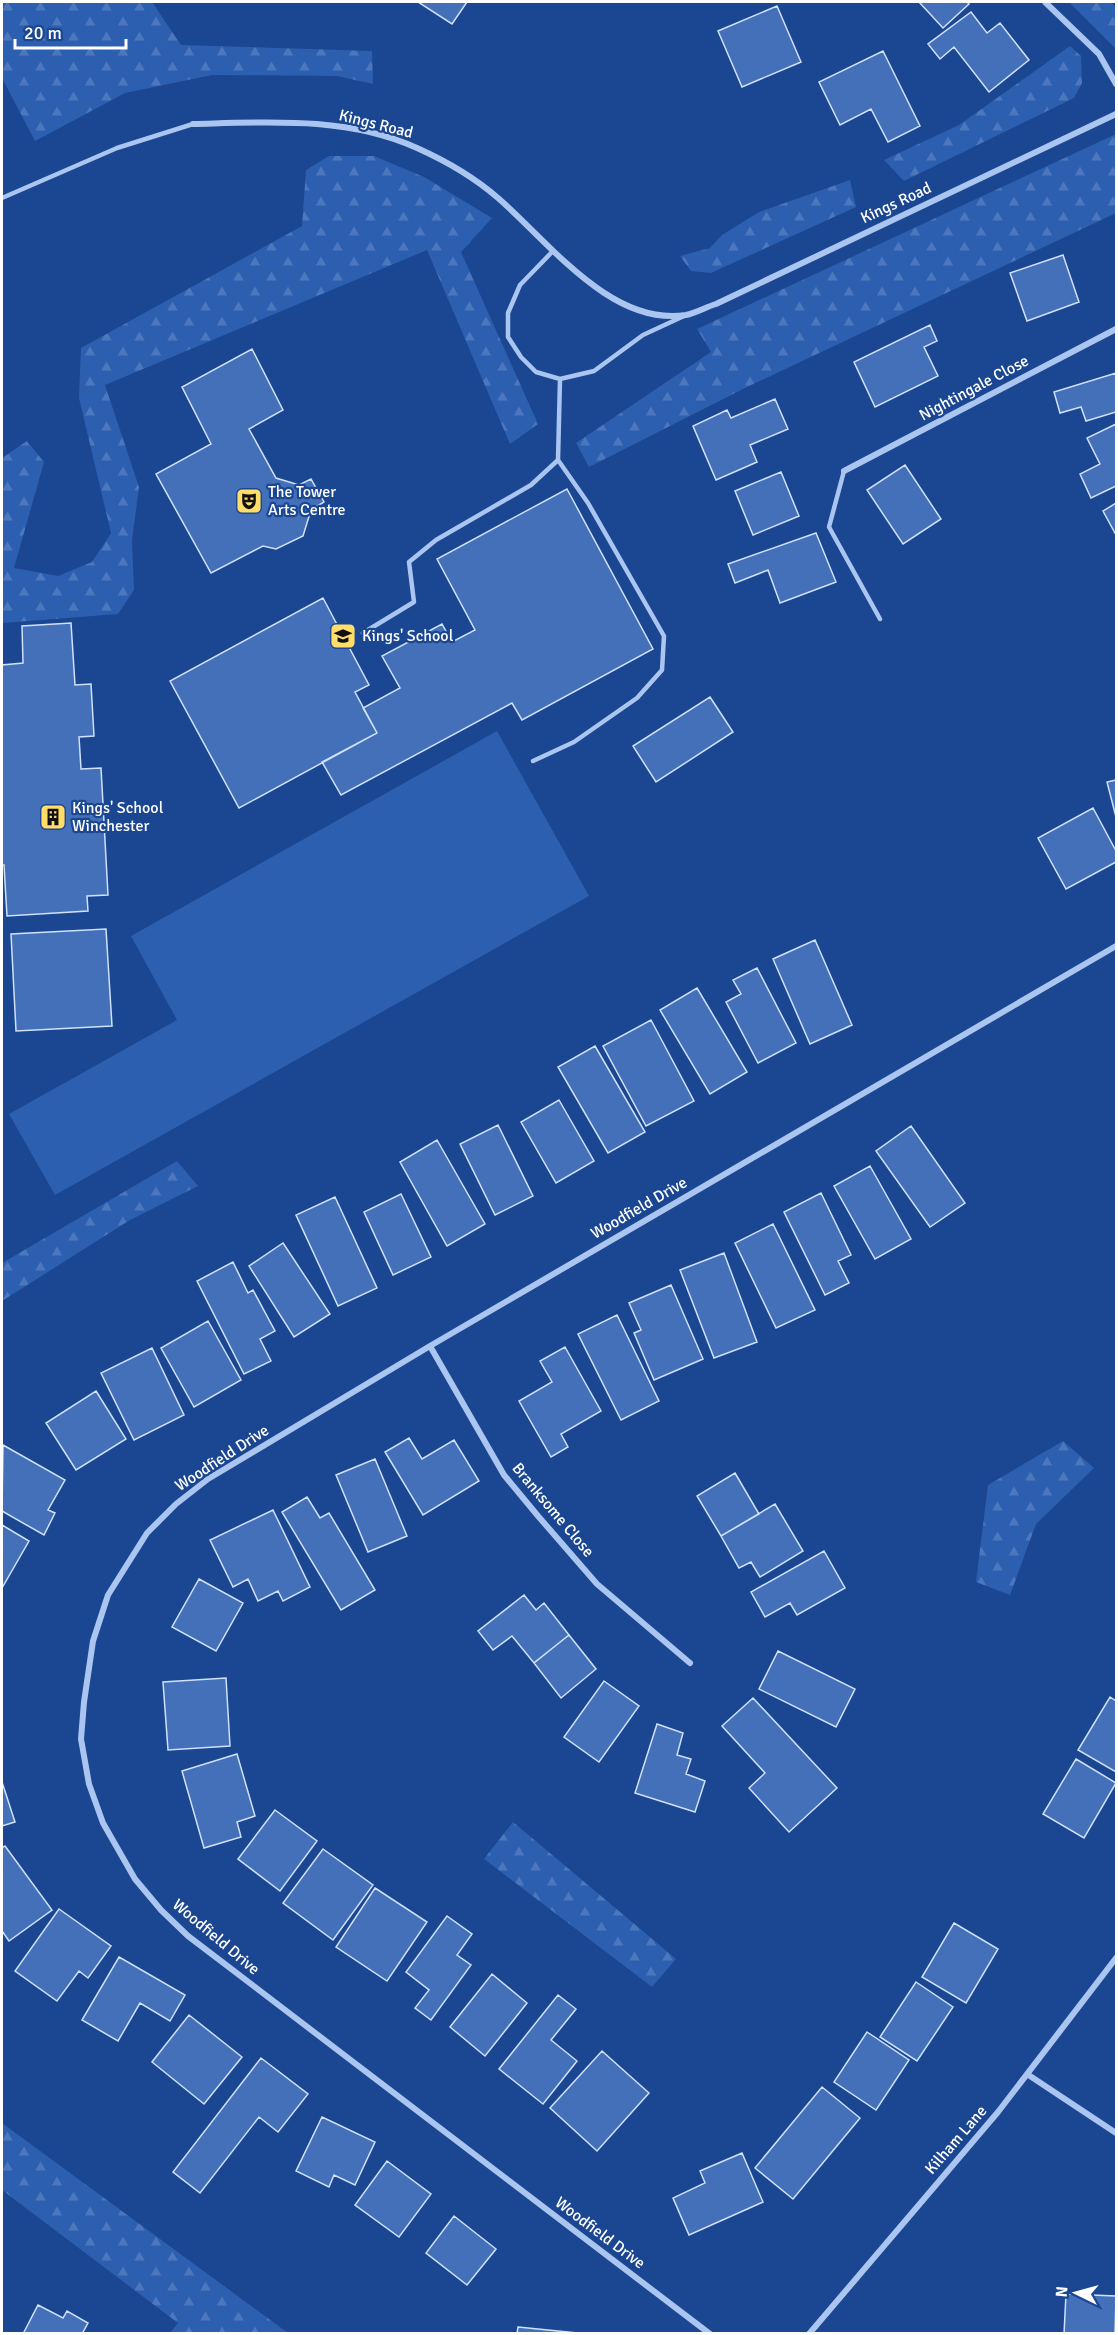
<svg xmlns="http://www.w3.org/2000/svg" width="1118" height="2335" font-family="Signika,sans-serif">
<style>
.forest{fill:url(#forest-firs)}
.pitch{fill:#2d5fb0}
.building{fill:#4370b9;stroke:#d0e1fb;stroke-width:1.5}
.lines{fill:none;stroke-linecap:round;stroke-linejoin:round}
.lane{stroke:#aac5ef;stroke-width:4.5}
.street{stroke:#aac5ef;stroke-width:6}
.labels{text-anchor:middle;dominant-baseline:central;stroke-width:4.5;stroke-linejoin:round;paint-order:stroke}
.street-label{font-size:16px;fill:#fff;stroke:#1a4692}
.poi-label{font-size:16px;fill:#fff;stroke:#1a4692;text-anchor:start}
</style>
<defs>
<pattern id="forest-firs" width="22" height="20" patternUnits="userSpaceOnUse" patternTransform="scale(1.5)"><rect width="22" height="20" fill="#2d5fb0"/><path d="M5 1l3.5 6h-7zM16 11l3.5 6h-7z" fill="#4c77bc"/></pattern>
</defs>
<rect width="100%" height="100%" fill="#1a4692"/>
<path class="forest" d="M2,2h150l29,43 191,6 1,33 -36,-8 -125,-1 -87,18 -90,48 -33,-63z
M1069,2h42l5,5v42z
M1070,46l11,10 1,27 -8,15 -170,83 -20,-21 75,-35z
M1116,134v79l-369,174 -158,80 -13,-24 135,-91 -14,-23z
M329,156h45l50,21 68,41 -31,34 77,172 -28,20 -83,-194 -322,135 34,102 -7,53 2,50 -16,24 -116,9v-165l25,-17 17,21 -30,106 44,8 34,-14 19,-29 -32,-135 2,-50 221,-122 4,-56z
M850,180l6,27 -145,66 -20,-2 -11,-15 30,-8 12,-13 37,-23z
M177,1161l21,25 -68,34 -128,81v-38z
M1063,1441l31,27 -58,56 -26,71 -34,-13 12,-97z
M513,1822l163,137 -24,28 -168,-128z
M2,2123l286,210h-118l8,-10 -176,-133z"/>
<path class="pitch" d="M497,731l92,165 -534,299 -46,-81 168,-94 -46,-84z"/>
<path class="building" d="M418,2h49l-15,22z
M919,2h48l2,2 -26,24z
M777,6l24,56 -59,25 -24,-56z
M971,12l16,21 13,-10 29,37 -40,32 -35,-45 -14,12 -12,-15z
M883,51l37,75 -32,16 -17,-33 -31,16 -21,-43z
M1063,255l16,47 -52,19 -17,-48z
M930,325l7,16 -13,6 14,29 -63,31 -21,-45z
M252,349l31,61 -34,19 27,49 23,7 12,-6 13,23 -13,8 -8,26 -27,13 -13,-3 -52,27 -55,-99 55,-30 -29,-57z
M1116,373v39l-30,9 -5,-14 -21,6 -6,-21z
M775,399l13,30 -38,16 7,17 -41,18 -23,-54 34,-16 4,8z
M1116,424v62l-25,12 -11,-24 20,-10 -13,-26z
M905,465l36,54 -38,25 -36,-54z
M781,472l18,44 -46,19 -18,-44z
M567,489l86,160 -131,71 -10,-17 -171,92 -19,-33 55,-29 -14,-25 37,-20 -18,-32 60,-32 10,18 23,-12 -38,-71z
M1116,503v32l-13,-24z
M816,533l20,49 -56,21 -12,-33 -33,13 -7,-19z
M323,598l46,87 -14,7 22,41 -138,75 -69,-127z
M71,623l4,62 16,-1 3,52 -15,1 2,32 20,-1 7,127 -21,1 1,15 -81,5 -3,-51h-2v-200l21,-2 -1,-37z
M710,697l23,35 -77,50 -23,-36z
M1116,780v37l-9,-35z
M1093,808l23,43v11l-50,27 -28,-51z
M106,929l6,97 -96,5 -5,-97z
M815,940l37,85 -42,19 -37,-85z
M757,968l39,75 -38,20 -32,-61 15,-8 -8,-14z
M697,988l50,84 -37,22 -50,-84z
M651,1020l43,81 -48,25 -43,-80z
M595,1046l50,86 -37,21 -50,-86z
M559,1100l35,61 -38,22 -35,-61z
M498,1125l35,71 -38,19 -35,-71z
M911,1126l54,77 -35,24 -54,-76z
M437,1140l48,84 -38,22 -47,-84z
M870,1166l41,73 -36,20 -41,-73z
M821,1193l30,62 -13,6 11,22 -24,12 -41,-83z
M401,1194l30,63 -38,18 -29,-63z
M335,1197l42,91 -39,18 -42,-91z
M773,1224l42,86 -39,18 -41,-85z
M283,1243l47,71 -36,23 -45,-71z
M724,1253l33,89 -43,16 -34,-88z
M233,1262l15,31 5,-3 22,41 -15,8 11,22 -27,13 -47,-93z
M671,1285l32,74 -49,21 -20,-47 7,-3 -12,-27z
M617,1315l42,86 -38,19 -43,-86z
M208,1321l33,59 -47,27 -33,-59z
M565,1347l36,64 -40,23 7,13 -17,10 -32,-56 33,-19 -12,-21z
M152,1348l32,67 -50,25 -33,-67z
M96,1391l30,48 -50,31 -30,-47z
M409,1438l13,21 32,-19 25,41 -56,34 -38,-63z
M3,1445l62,35 -17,30 7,3 -11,22 -42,-24z
M375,1459l32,77 -39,16 -32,-77z
M735,1473l24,41 -38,22 -24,-40z
M307,1497l13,21 9,-5 46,77 -34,20 -59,-98z
M775,1504l28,47 -43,26 -9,-15 -12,6 -18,-32z
M273,1510l37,77 -27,14 -5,-10 -20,10 -10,-22 -15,8 -23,-47z
M2,1525l27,16 -27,47z
M824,1551l21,37 -48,27 -7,-12 -25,14 -14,-25z
M199,1579l44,24 -27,48 -44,-24z
M524,1595l12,15 8,-7 25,32 -35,28 -22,-27 -19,14 -15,-19z
M569,1635l27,34 -35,29 -27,-35z
M778,1651l77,38 -19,38 -77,-38z
M226,1678l4,68 -62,4 -5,-68z
M604,1681l35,25 -40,56 -35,-25z
M1110,1697l6,4v71l-38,-22z
M753,1698l84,90 -48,44 -40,-44 16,-15 -43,-47z
M657,1724l26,9 -6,22 14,4 -5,15 19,7 -10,31 -60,-19z
M237,1754l18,62 -18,6 4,15 -37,11 -22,-77z
M1076,1759l40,24 -32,55 -41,-24z
M2,1782l13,40 -13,4z
M275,1810l42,31 -37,50 -42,-32z
M5,1846l47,64 -43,31 -7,-10v-83z
M323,1849l50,36 -40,55 -50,-37z
M375,1888l52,34 -40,59 -51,-34z
M59,1909l52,37 -23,32 -9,-7 -22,30 -42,-30z
M447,1916l25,18 -15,21 14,10 -40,55 -16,-12 14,-18 -23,-18z
M954,1923l44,26 -32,54 -44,-26z
M119,1957l66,38 -15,26 -30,-18 -22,38 -36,-21z
M492,1974l35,29 -42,53 -35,-29z
M916,1982l37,25 -36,54 -37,-24z
M558,1995l18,14 -25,31 26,21 -34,43 -44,-35z
M189,2015l53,42 -38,47 -52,-42z
M867,2032l42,28 -33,50 -42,-28z
M602,2051l47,42 -52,58 -47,-43z
M261,2058l47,36 -30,38 -19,-15 -59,76 -27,-21z
M822,2087l38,31 -67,81 -38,-31z
M322,2117l53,25 -20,43 -21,-10 -5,12 -33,-16z
M742,2153l21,49 -74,33 -16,-37 32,-15 -5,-12z
M387,2161l44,33 -32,43 -44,-32z
M454,2216l42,33 -29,36 -41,-32z
M1066,2294l50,2 -1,38h-51z
M38,2305l25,13 4,-7 21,12 -6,11h-59z
M518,2327l70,7h-71z"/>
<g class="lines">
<path class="lane" d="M2,198l115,-50 76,-24
M552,252l-32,33 -12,28v24l13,20 15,15 24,7 34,-8 49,-36 41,-19
M844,471l-15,56 51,92
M363,633l51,-31 -5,-40 27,-22 95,-55 27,-25 2,-81
M533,761l41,-19 63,-44 25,-28 2,-34 -76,-133 -30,-43"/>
<path class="street" d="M1045,2l54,52 17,30
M193,124c74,-2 154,-8 224,24 29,13 58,30 81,50 50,43 113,129 188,117 10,-2 20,-8 30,-11l400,-190
M844,471l272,-142
M430,1346l74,129 34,41 59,68 93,79
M1027,2074l89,59
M710,2334l-522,-398 -27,-26 -26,-31 -32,-56 -14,-39 -8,-45 3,-37 9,-61 15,-46 39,-62 29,-29 32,-25 222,-133 686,-400
M809,2334l189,-222 118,-154"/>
</g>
<defs>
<symbol id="theatre-square" viewBox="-11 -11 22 22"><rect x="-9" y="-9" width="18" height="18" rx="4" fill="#ffdd68" stroke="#1a4692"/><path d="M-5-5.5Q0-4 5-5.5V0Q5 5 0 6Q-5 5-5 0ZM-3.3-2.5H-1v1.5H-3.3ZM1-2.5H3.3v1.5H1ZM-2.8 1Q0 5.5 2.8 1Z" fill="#111"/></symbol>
<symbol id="school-square" viewBox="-11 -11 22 22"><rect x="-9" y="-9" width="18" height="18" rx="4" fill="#ffdd68" stroke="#1a4692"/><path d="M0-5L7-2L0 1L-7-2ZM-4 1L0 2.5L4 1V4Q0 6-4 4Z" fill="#111"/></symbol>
<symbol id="building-square" viewBox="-11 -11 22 22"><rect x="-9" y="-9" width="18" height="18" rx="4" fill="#ffdd68" stroke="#1a4692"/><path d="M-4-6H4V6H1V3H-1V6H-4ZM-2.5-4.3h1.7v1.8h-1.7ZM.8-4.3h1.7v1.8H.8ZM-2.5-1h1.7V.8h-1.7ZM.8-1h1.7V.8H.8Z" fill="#111"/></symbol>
</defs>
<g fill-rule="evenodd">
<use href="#theatre-square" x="234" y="486" width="30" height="30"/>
<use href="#school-square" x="328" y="621" width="30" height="30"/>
<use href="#building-square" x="38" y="802" width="30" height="30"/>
</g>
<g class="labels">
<g class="street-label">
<text transform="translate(376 124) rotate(14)">Kings Road</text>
<text transform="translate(896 203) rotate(-25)">Kings Road</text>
<text transform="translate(974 388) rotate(-28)">Nightingale Close</text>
<text transform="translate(639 1208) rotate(-30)">Woodfield Drive</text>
<text transform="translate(222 1458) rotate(-33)">Woodfield Drive</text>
<text transform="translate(553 1510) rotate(50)">Branksome Close</text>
<text transform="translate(216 1937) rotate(40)">Woodfield Drive</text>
<text transform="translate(956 2140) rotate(-49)">Kilham Lane</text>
<text transform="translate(600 2233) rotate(37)">Woodfield Drive</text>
</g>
<g class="poi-label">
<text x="268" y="492">The Tower<tspan x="268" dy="18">Arts Centre</tspan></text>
<text x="362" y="636">Kings' School</text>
<text x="72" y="808">Kings' School<tspan x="72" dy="18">Winchester</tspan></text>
</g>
</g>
<rect width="1118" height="2335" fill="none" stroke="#ffffff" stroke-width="6"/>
<g transform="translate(1076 2293) rotate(275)" stroke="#1a4692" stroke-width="4.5" paint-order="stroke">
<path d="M0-4.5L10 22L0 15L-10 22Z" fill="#ffffff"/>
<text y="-9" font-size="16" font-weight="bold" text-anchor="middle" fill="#ffffff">N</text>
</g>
<path d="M15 39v9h111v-9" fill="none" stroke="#ffffff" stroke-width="3"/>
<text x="24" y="39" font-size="18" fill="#ffffff" stroke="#1a4692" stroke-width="4.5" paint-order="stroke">20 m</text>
</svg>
